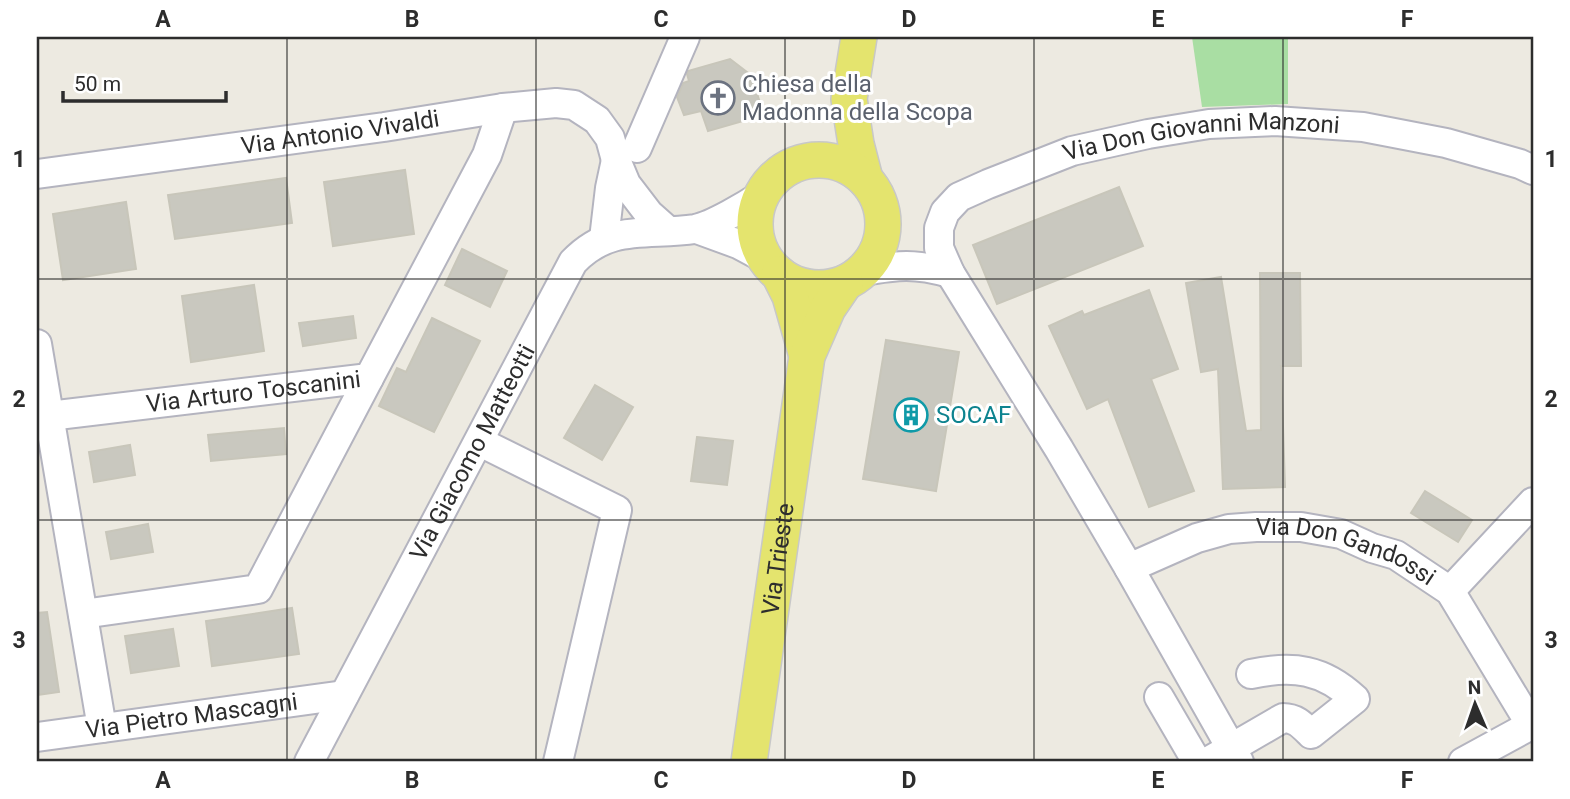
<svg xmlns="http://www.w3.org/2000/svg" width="1570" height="799" font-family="Roboto,sans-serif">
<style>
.green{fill:#a9dea3}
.building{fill:#c9c8bf;stroke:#c8c6ba;stroke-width:2}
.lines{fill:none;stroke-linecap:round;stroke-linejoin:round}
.minor-casing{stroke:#b4b4bf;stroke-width:32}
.major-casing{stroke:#c8c8c8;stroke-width:38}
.minor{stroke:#fff;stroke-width:28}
.major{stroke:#e4e46e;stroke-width:35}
.grid{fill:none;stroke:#2d2d2d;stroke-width:2;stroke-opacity:0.55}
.labels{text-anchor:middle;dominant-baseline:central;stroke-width:6;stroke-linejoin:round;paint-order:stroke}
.worship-label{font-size:24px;fill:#5b616d;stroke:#fff;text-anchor:start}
.street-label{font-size:24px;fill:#2d2d2d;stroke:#fff}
.culture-label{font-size:24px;fill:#0d838f;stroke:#fff;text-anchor:start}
.neatline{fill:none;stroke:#2d2d2d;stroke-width:2.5}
.grid-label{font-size:23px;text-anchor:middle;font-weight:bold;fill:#2d2d2d}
</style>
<rect width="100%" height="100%" fill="#edeae1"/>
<path class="green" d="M1192,37h96v67l-86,3z"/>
<path class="building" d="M730,59l21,16 13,40 -56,16 -7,-20 -17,4 -7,-18 6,-14 6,-2 -2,-7 1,-3z
M405,170l9,64 -81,12 -9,-64z
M286,178l6,45 -117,16 -7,-44z
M1119,187l24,59 -146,58 -24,-59z
M126,202l10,67 -73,11 -10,-66z
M462,249l45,22 -17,36 -45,-22z
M1260,273h40l1,93h-20l4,121 -62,2 -5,-120 -17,3 -15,-89 35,-6 25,154 15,-1z
M254,285l10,66 -73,11 -9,-66z
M1149,290l29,79 -27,10 43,112 -45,16 -41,-108 -21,10 -38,-83 33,-15 2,4z
M353,316l3,22 -53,8 -4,-23z
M432,318l48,23 -46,91 -55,-26 18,-38 9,4z
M886,340l73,12 -23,139 -73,-12z
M595,385l38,22 -31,53 -38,-22z
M284,428l2,26 -75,7 -3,-26z
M697,437l36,4 -6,44 -36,-4z
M130,445l5,30 -41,7 -5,-30z
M1425,491l47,29 -14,22 -47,-29z
M148,524l5,28 -42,7 -5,-27z
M292,608l7,46 -87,12 -6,-45z
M47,612l12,80 -22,3v-82z
M173,629l6,37 -48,7 -6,-37z"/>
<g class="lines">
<defs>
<g id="minor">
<path d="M637,148l48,-111"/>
<path id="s1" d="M37,174l347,-47 119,-19 53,-5 18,2 23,15 13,18 6,22 10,24 23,30 18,16"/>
<path d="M697,229l41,15 28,15"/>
<path d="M604,239l6,-51 6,-28"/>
<path d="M863,271c36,-6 51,-8 87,2"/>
<path d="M37,344l65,384"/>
<path id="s2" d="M49,416l320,-38 118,-223 16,-47"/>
<path d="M480,442l137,68 -59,252"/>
<path id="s3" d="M1129,568l68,-30 32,-9 27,-2h45l40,7 31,14 24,7 54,36 81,134"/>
<path d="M1450,591l83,-89"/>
<path d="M83,614l175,-25 111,-211"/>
<path d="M1159,697l38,65"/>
<path id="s4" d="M37,737l307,-42"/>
<path id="s5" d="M309,762l264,-500c37,-39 75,-26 122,-33 17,-3 52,-24 67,-34"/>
<path d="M1207,762l76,-44c13,0 19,7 28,16l44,-35c-32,-30 -62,-34 -104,-25"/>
<path id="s6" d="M1239,762l-110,-194 -70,-119 -109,-176 -11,-25v-20l6,-16 14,-15 29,-13 84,-33 76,-17 61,-10 66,-3 88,6 83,16 74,21 13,6"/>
<path d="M1463,762l70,-38"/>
</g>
<g id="major">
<path d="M859,37l-10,62 7,45 9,35"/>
<circle cx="819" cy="224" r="64"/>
<path d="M779,274l11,22 17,60"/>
<path id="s7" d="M749,762l58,-406 21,-48 17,-25"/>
</g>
</defs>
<use href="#minor" class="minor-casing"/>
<use href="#major" class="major-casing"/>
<use href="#minor" class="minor"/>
<use href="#major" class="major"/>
</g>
<path class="grid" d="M287,37v725M536,37v725M785,37v725M1034,37v725M1283,37v725M37,279h1496M37,520h1496"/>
<defs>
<symbol id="church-ring" viewBox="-11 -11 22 22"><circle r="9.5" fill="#fff" stroke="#6b7280" stroke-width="1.5"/><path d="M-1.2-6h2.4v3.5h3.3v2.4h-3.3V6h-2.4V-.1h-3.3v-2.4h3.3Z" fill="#6b7280"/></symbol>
<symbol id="building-ring" viewBox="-11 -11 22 22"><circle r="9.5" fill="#fff" stroke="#0f9aa8" stroke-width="1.5"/><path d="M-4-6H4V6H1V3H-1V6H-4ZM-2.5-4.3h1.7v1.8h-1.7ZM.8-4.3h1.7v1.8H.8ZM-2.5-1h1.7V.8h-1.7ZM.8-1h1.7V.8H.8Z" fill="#0f9aa8"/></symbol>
</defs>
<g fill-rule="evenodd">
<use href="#church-ring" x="699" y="79" width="38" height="38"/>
<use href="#building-ring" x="892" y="396" width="38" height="38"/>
</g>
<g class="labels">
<g class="worship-label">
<text x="742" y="84">Chiesa della<tspan x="742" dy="28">Madonna della Scopa</tspan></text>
</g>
<g class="street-label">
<text stroke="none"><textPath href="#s1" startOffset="306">Via Antonio Vivaldi</textPath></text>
<text stroke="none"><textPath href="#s6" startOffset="906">Via Don Giovanni Manzoni</textPath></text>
<text stroke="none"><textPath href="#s2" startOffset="206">Via Arturo Toscanini</textPath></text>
<text stroke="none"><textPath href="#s5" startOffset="350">Via Giacomo Matteotti</textPath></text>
<text stroke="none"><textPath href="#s3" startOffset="229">Via Don Gandossi</textPath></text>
<text stroke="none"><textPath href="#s7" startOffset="205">Via Trieste</textPath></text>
<text stroke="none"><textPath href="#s4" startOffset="156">Via Pietro Mascagni</textPath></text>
</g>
<g class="culture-label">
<text x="936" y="415">SOCAF</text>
</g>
</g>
<rect width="1570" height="799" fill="none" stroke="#ffffff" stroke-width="77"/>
<g transform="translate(1475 704) rotate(358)" stroke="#ffffff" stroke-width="5" paint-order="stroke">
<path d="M0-5L12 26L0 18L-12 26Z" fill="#2d2d2d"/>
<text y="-10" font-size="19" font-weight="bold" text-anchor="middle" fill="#2d2d2d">N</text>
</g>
<path d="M63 91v10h163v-10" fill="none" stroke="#2d2d2d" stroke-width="3.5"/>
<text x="74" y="91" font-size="21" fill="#2d2d2d" stroke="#ffffff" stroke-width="5" paint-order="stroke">50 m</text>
<rect x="38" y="38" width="1494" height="722" class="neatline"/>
<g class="grid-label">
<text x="163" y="27">A</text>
<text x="412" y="27">B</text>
<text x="661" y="27">C</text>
<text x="909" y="27">D</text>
<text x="1158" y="27">E</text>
<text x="1407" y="27">F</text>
<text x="19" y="167">1</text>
<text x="1551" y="167">1</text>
<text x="19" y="407">2</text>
<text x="1551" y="407">2</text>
<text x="19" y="648">3</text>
<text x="1551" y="648">3</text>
<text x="163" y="788">A</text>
<text x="412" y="788">B</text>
<text x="661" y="788">C</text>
<text x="909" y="788">D</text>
<text x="1158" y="788">E</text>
<text x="1407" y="788">F</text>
</g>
</svg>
